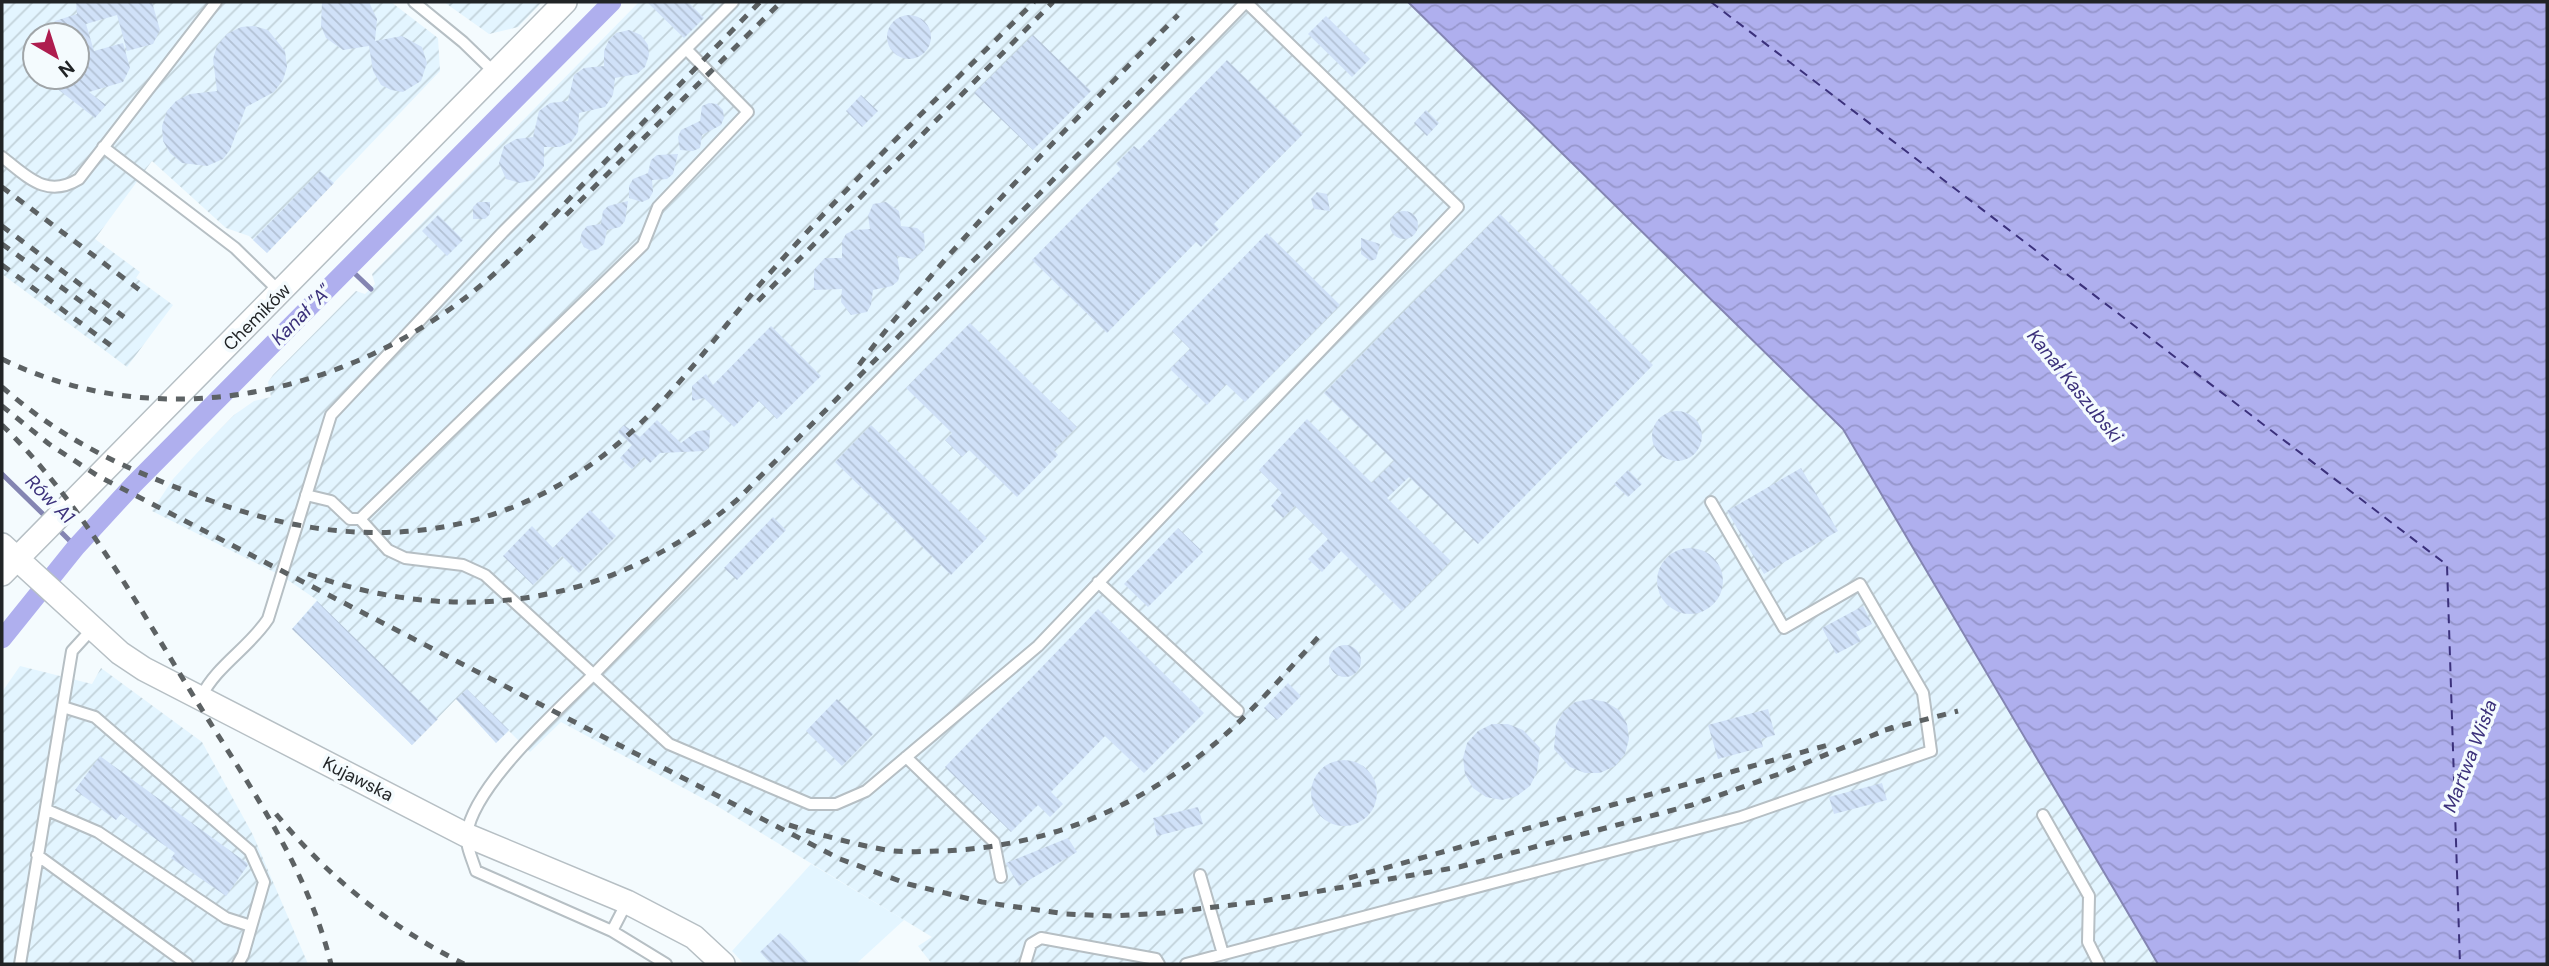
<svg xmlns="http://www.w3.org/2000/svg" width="2549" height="966" font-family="'DM Sans',sans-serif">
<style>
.built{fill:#e3f5ff}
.industrial{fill:url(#industrial-furrows);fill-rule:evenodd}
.water{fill:url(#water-waves);stroke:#8485b2;stroke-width:2}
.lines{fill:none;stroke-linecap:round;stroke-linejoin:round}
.stream{stroke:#8485b2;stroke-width:5}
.canal{stroke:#afafee;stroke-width:19}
.ferry{stroke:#3b317b;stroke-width:2;stroke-dasharray:9 7;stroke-linecap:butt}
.building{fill:url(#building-back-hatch)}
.lane-casing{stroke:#b6bfc4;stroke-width:14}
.street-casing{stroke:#b6bfc4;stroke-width:26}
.lane{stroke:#fff;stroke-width:10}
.street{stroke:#fff;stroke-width:23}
.rail{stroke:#5d6264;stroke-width:5;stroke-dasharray:9 9;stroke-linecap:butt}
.labels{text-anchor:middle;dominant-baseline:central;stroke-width:7;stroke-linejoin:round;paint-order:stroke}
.street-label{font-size:18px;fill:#212426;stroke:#f4fbfe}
.water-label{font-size:19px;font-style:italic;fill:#3b317b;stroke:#f4fbfe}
</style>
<defs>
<pattern id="industrial-furrows" width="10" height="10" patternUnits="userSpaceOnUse" patternTransform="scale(1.75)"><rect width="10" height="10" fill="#e3f5ff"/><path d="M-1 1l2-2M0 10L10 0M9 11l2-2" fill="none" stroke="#c2d2da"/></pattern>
<pattern id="water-waves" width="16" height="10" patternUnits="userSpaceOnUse" patternTransform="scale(1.75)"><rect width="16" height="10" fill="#afafee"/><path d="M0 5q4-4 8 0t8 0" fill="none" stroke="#9696cc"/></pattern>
<pattern id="building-back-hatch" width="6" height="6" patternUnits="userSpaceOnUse" patternTransform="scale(1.75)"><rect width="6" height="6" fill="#d0e1f8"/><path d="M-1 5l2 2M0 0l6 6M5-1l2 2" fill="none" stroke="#b2c1d4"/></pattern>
</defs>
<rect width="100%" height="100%" fill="#f4fbfe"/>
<path class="built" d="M811,864l93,56 -48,44h-112l-12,-13z"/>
<path class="industrial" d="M2,2h389l47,36 2,33 -173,182 -18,-17 -23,-8 -74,-67 -57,78 45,33 -4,6 37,27 -46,62 -125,-93zM35,35h42v42h-42z
M444,2h98l-24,25 -29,7z
M639,2h769l435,427 315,535h-1226l-14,-18 14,-9 -215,-131 -156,-84 -31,30 -21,-21 -13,12 -40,-44 -44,46 -120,-116 25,-29 -35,-24 -130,-65 21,-32 23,-25 38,-39 20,-14 17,-4 -3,-15 5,-7 83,-84 9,3 10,-10 -3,-10z
M20,666l72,18 9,-16 101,74 51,93 55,129h-306v-272z"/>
<path class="water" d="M1408,2h1139v962h-389l-315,-535z"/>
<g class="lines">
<path class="stream" d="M349,268l22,21
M2,474l45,44
M57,528l19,19"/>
<path class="canal" d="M2,639l74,-92 58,-63 478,-482"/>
<path class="ferry" d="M1711,2l736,563 13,399"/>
</g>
<path class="building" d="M76,2h76l8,28 -7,14 -26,7 -10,-36 -31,9 8,27 29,-8 7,25 -7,14 -34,10 17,13 -11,13 -53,-41h35v-42h-30l8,-14 22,-7z
M322,2h47l8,17 -2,22 27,-5 20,11 5,16 -6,18 -18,11 -12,-2 -10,-5 -8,-14 -4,-25 -26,4 -17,-12 -5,-12z
M647,2h41l16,16 -20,20z
M887 37a22 22 0 1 1 44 0a22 22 0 1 1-44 0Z
M1326,16l44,43 -18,18 -44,-43z
M254,26l14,4 17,21 2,16 -4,13 -9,12 -28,15 -16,43 -7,9 -16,7 -25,-3 -12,-10 -7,-12 -1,-15 5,-15 9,-10 14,-7 27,-3 -4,-32 4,-13 10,-12 14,-7z
M629,30l12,5 7,10 1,10 -4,12 -8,7 -22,4 -2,17 -8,12 -26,6 -1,19 -7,10 -11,5h-16v19l-10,14 -14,3 -14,-4 -7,-16 5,-17 12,-7 17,-2 6,-26 11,-8 18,-2 6,-26 10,-7 20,-2v-15l5,-11 7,-7z
M1033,35l58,56 -58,59 -59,-57z
M1227,60l76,74 -89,90 5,5 -18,18 -5,-5 -89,91 -75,-73 89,-91 -5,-5 18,-18 5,4z
M861,95l17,16 -16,16 -16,-16z
M709,103l8,1 6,6 1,8 -3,7 -19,10 -2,13 -7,3 -13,-1 -2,-13 3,-7 19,-9 2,-15z
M1426,110l13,13 -12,13 -13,-13z
M678,154l-5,20 -6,5 -15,1 1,12 -4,7 -7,3 -13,-4v-12l4,-7 15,-6 3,-13 6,-5z
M320,171l14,12 -67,70 -14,-13z
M1317,192l10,2 3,17 -16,-2 -3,-10z
M628,201l-3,20 -5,6 -13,3 -3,14 -6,5 -7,2 -7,-4 -4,-7 2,-8 5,-6 14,-2 2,-13 5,-5z
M478,202h12v12l-5,5h-12v-12z
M886,202l13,9 2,15 16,2 7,6 1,15 -12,10 -16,-3 3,17 -2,8 -6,5 -19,4 -2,15 -4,7 -16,3 -10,-13 1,-13 -28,1v-20l11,-12h17v-17l4,-7 8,-4 16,-1 -2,-13 5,-12z
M1390 225a14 14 0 1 1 28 0a14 14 0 1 1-28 0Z
M1500,214l153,151 -175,179 -69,-67 -22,21 64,63 -49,50 -61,-60 -19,21 -14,-13 20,-20 -33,-33 -12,12 -12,-12 11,-13 -23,-23 48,-51 65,64 22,-22 -70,-68z
M438,215l25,25 -16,16 -25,-25z
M1267,233l73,72 -95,97 -19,-18 -19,21 -37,-36 20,-20 -18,-18z
M1361,238l19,6 -4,15 -6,2 -9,-7z
M970,323l107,104 -23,23 4,5 -41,42 -48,-47 -7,7 -17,-17 7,-7 -46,-45z
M771,326l50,50 -44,43 -18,-18 -25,26 -30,-29 -12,3v-15l14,-12 7,11z
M1652 436a25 25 0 1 1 50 0a25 25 0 1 1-50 0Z
M657,420l24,23 16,-12 13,-1 -1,18 -5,3 -44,2 -10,10 -6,-6 -12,12 -12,-11 12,-13 -14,-13 6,-7 16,12z
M871,425l116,113 -36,37 -116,-113z
M1801,468l37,63 -74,43 -37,-63z
M1628,470l14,14 -14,13 -14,-13z
M590,510l26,26 -37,37 -17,-17 -29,29 -30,-29 29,-30 21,22z
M773,517l13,13 -49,50 -13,-12z
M1178,528l25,24 -55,55 -24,-23z
M1657 581a33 33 0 1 1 66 0a33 33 0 1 1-66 0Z
M317,601l121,118 -26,26 -120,-116z
M1863,606l9,18 -16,8 5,9 -25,13 -14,-26z
M1098,609l106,104 -60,60 -39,-37 -54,56 12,12 -13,13 -12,-12 -27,27 -66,-65z
M1329 661a16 16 0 1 1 32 0a16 16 0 1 1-32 0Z
M1288,683l13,13 -24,24 -13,-12z
M467,689l42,41 -13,13 -40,-44z
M837,699l36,35 -31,32 -36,-35z
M1591,699l15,3 13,8 8,14 2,15 -4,15 -10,12 -15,7h-15l-15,-6 -16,-18 2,-24 7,-13 12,-10z
M1768,709l7,26 -14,4 2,8 -45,12 -10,-34z
M1492,724h16l15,6 17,18 -3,24 -7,14 -13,10 -15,4 -16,-3 -13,-9 -8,-14 -2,-16 4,-15 11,-12z
M100,756l147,107 1,2 -22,31 -55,-38 4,-5 -54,-39 -5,6 -41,-30z
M1311 793a33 33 0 1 1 66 0a33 33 0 1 1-66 0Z
M1882,783l5,17 -53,14 -5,-17z
M1198,807l5,17 -46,12 -4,-18z
M1068,838l9,14 -58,34 -13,-23z
M780,933l9,8 21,23h-39l-11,-12z"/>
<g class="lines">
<defs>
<path id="lane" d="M414,2l49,40 32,31
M103,147l132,101 46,45
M2,157c25,19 44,42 77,22l137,-177
M306,495l25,6 19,18h10l28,31 17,8 58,7 22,10 184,169 141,60h26l30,-13 172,-145 420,-439 -212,-205 -653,673c-34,34 -120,111 -126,159 -2,10 6,27 9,37l136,60 54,33
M360,519l283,-274 15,-38 90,-95 -62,-63
M1098,582l140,129
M201,697c16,-32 48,-49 67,-78l63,-204 172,-183 230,-230
M63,707l32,10 155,134 14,31 -21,73 -5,9
M906,757l88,85 7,35
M47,810l51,22 128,86 25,8
M2043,815l46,81 -1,46 11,22
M37,855l150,109
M1200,875l23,79
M612,931l15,-29
M20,964l52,-313 21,-23
M1025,964l6,-20 10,-6 115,21 3,5
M1186,964l555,-147 190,-66 -8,-58 -63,-109 -76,44 -73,-126"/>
<path id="street" d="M2,545l118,108 24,16 322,166 161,67 67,35 29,27
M2,574l563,-572"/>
</defs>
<use href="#lane" class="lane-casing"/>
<use href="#street" class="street-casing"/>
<use href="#lane" class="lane"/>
<use href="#street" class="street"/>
<path class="rail" d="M2,187l143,107
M566,215l215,-213
M2,226l122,91
M2,244l114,83
M2,265l115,85
M758,301l295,-299
M2,359c150,74 328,40 459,-58 47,-35 86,-79 126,-121 58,-59 115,-119 173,-178
M859,365c96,-127 209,-237 319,-350
M2,387c67,58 125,82 207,113 144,54 290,45 411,-58 60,-51 105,-120 158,-178 81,-91 170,-176 256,-262
M2,406l47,38 49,32 742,383 68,25 74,18 84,12 46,2 52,-3 93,-11 202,-35 233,-62 87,-31 114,-47
M2,425c79,77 132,174 189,267 54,88 115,171 140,272
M308,574c154,54 304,31 429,-74l461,-467
M1885,730l73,-19
M276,814c53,64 114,113 188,150
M789,825c32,10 64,19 97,25 18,3 36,1 53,1 102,-3 194,-40 273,-105 40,-33 75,-75 111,-114
M1349,878l479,-133"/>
</g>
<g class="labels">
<g class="street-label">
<text transform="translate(257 317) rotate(-45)">Chemików</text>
<text transform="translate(358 779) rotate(27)">Kujawska</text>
</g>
<g class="water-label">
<text transform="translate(301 315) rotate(-45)">Kanał "A"</text>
<text transform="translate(2075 386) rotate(51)">Kanał Kaszubski</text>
<text transform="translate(50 499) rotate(45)">Rów A1</text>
<text transform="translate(2470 756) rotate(-69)">Martwa Wisła</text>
</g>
</g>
<rect width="2549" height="966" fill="none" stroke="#212426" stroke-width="7"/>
<g transform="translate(56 56) rotate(141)"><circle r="33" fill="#f4fbfe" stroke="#a0a5a8" stroke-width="2"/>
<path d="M0-5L12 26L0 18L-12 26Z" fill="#ae1d4f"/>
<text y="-10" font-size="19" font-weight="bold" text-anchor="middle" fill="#212426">N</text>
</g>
</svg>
